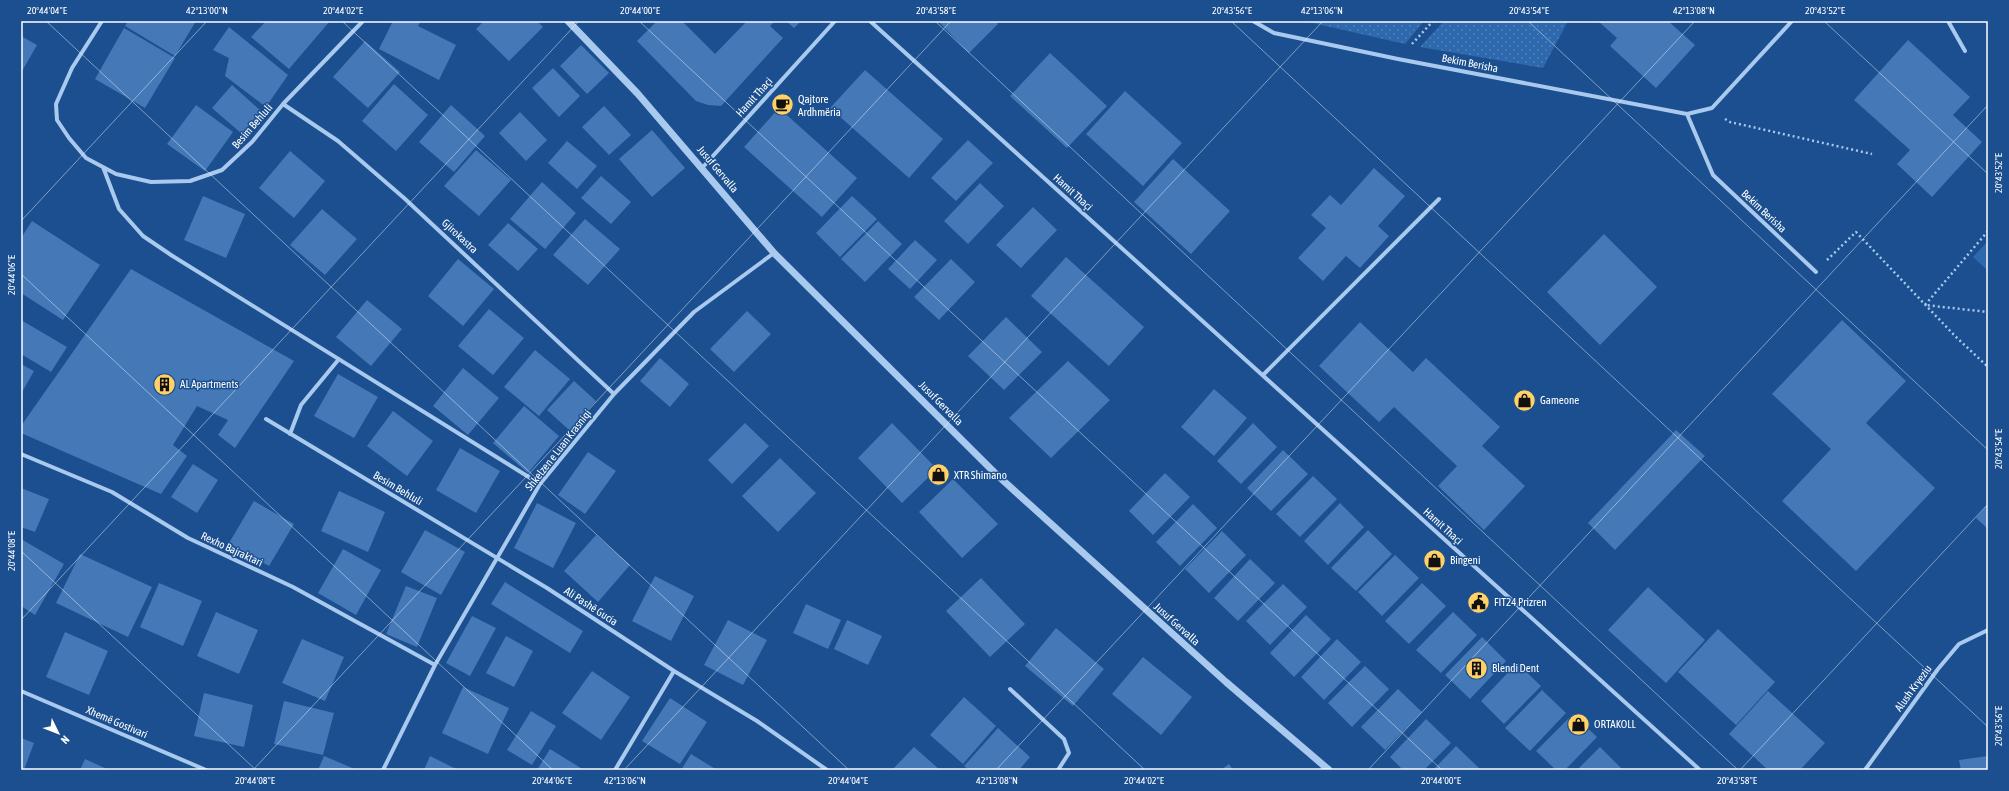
<svg xmlns="http://www.w3.org/2000/svg" width="2009" height="791" font-family="'Asap Condensed',sans-serif">
<style>
.grass{fill:url(#grass-dots)}
.garden{fill:#2e69ad}
.building{fill:#4478b7}
.lines{fill:none;stroke-linecap:round;stroke-linejoin:round}
.path{stroke:#a9c9ee;stroke-width:2.5;stroke-dasharray:2 3;stroke-linecap:butt}
.minor{stroke:#a9c9ee;stroke-width:4}
.tertiary{stroke:#a9c9ee;stroke-width:7}
.ticks{fill:none;stroke:#fff;stroke-width:1;stroke-opacity:0.45}
.labels{text-anchor:middle;dominant-baseline:central;stroke-width:3;stroke-linejoin:round;paint-order:stroke}
.street-label{font-size:11px;fill:#fff;stroke:#1b4f8f}
.poi-label{font-size:11px;fill:#fff;stroke:#1b4f8f;text-anchor:start}
.neatline{fill:none;stroke:#fff;stroke-width:1.5}
.ticks-label{font-size:10px;text-anchor:middle;fill:#fff}
</style>
<defs>
<pattern id="grass-dots" width="8" height="8" patternUnits="userSpaceOnUse"><rect width="8" height="8" fill="#2e69ad"/><path d="M2 2h.1M6 6h.1" fill="none" stroke="#4d80b9" stroke-width="1.8" stroke-linecap="round"/></pattern>
</defs>
<rect width="100%" height="100%" fill="#1b4f8f"/>
<path class="grass" d="M1304,21h120l-19,23z
M1444,21h124l-25,47 -123,-21z"/>
<path class="garden" d="M1988,241v30l-15,-14z"/>
<path class="building" d="M128,21h68l-21,35 -50,-30z
M266,21h64l-41,48 -38,-32z
M393,21h28l-3,5 38,19 -17,35 -60,-31z
M484,21h53l6,6 -34,34 -33,-32z
M657,21h25l33,33 32,-33h28l-5,5 13,12 -62,68 -13,-1 -12,-4 -59,-60z
M786,21h15l-7,7z
M938,21h58l2,3 -29,29z
M1598,21h70l27,24 -39,43 -46,-42 7,-8z
M229,27l59,48 -22,32 -41,-31 4,-18 -16,-8z
M124,28l51,30 -30,50 -50,-29z
M21,36l16,9 -16,28z
M1908,40l62,57 -17,18 29,27 -50,55 -35,-33 13,-14 -56,-50z
M365,41l35,31 -32,36 -35,-31z
M581,45l28,28 -22,21 -27,-28z
M1050,53l57,53 -40,42 -57,-52z
M553,68l27,28 -21,21 -27,-29z
M865,70l78,69 -34,39 -79,-70z
M394,84l34,31 -32,36 -34,-30z
M232,85l29,26 -19,23 -30,-26z
M1125,91l57,52 -39,43 -57,-52z
M196,105l37,27 -28,39 -38,-27z
M451,105l34,31 -31,36 -35,-30z
M604,106l27,29 -22,20 -27,-28z
M779,108l78,70 -35,39 -78,-70z
M520,112l27,28 -21,21 -27,-28z
M652,130l33,38 -33,29 -33,-38z
M968,140l25,23 -37,38 -25,-23z
M567,141l30,25 -20,23 -29,-26z
M476,150l35,30 -32,36 -35,-30z
M290,151l35,30 -31,37 -35,-30z
M1173,159l57,52 -39,43 -57,-52z
M1374,168l31,28 -27,30 11,10 -29,32 -14,-12 -23,25 -25,-23 28,-30 -15,-13 19,-20 11,10z
M601,176l30,26 -20,22 -30,-26z
M542,182l34,31 -31,36 -35,-30z
M980,183l24,23 -36,38 -24,-23z
M203,196l42,18 -19,44 -42,-18z
M852,196l25,23 -37,38 -24,-24z
M1033,207l24,23 -36,38 -25,-23z
M322,209l35,30 -32,36 -35,-30z
M585,219l35,30 -32,36 -35,-30z
M32,221l68,44 -37,55 -42,-27v-55z
M878,221l24,23 -37,38 -24,-23z
M508,223l30,26 -20,22 -30,-26z
M1604,234l53,53 -57,58 -53,-53z
M915,240l22,20 -27,29 -22,-20z
M1066,257l78,70 -35,39 -78,-70z
M458,259l36,30 -31,37 -35,-30z
M951,259l24,23 -36,38 -25,-23z
M131,269l163,92 -59,87 -17,-13 10,-15 -31,-14 -24,39 14,11 -26,38 -140,-61v-7z
M367,300l35,29 -31,37 -35,-29z
M489,309l35,29 -31,37 -35,-29z
M747,311l24,23 -37,38 -24,-23z
M1006,317l36,35 -38,38 -36,-34z
M21,320l46,27 -16,25 -30,-18z
M1842,320l64,61 -40,42 69,65 -79,83 -74,-70 49,-52 -59,-55z
M1360,322l53,50 13,-14 74,69 -18,19 43,40 -41,44 -46,-44 19,-20 -63,-59 -15,15 -60,-56z
M535,350l35,29 -31,37 -35,-29z
M660,358l29,26 -19,23 -30,-26z
M1068,361l42,39 -59,58 -42,-40z
M21,364l13,7 -13,23z
M463,368l36,30 -31,37 -35,-29z
M338,374l40,23 -24,41 -40,-22z
M574,381l22,20 -27,29 -22,-20z
M1214,389l33,29 -33,38 -33,-29z
M524,406l35,30 -31,37 -35,-30z
M393,411l40,30 -26,35 -40,-30z
M745,423l24,23 -37,38 -24,-24z
M892,423l45,46 -35,34 -44,-45z
M1253,423l24,24 -36,37 -24,-23z
M1676,430l29,26 -90,94 -27,-27z
M460,448l40,23 -24,42 -40,-23z
M1283,450l25,24 -37,37 -24,-23z
M588,452l28,19 -31,43 -27,-19z
M780,458l36,35 -38,39 -36,-36z
M193,464l25,16 -21,33 -26,-16z
M1165,473l25,24 -37,38 -24,-24z
M1313,476l24,23 -37,38 -24,-23z
M953,479l45,45 -36,34 -43,-46z
M21,488l28,11 -14,33 -14,-5z
M339,491l46,21 -17,40 -47,-21z
M254,501l40,23 -25,42 -40,-23z
M537,503l39,20 -23,45 -39,-20z
M1340,503l24,24 -36,38 -24,-24z
M1193,504l24,24 -37,38 -24,-24z
M1988,504v25l-12,-11z
M425,530l40,22 -24,43 -40,-23z
M1368,530l24,24 -36,37 -25,-23z
M1222,531l24,24 -37,38 -24,-24z
M596,535l34,30 -32,37 -34,-31z
M21,539l43,25 -29,51 -14,-9z
M343,549l38,21 -25,45 -38,-22z
M80,554l72,33 -24,50 -72,-34z
M1395,555l24,23 -37,38 -24,-24z
M1250,559l25,24 -37,38 -24,-23z
M655,576l39,20 -23,45 -39,-20z
M981,578l44,46 -35,33 -44,-46z
M505,582l78,49 -13,22 -79,-49z
M159,583l43,18 -19,45 -43,-19z
M1422,583l24,23 -37,38 -24,-23z
M1283,584l24,23 -37,38 -24,-24z
M406,586l31,12 -20,49 -31,-13z
M1648,587l57,53 -39,43 -58,-53z
M806,604l35,16 -13,29 -35,-16z
M216,612l42,18 -19,44 -42,-18z
M1453,612l24,23 -36,38 -25,-23z
M1306,615l25,24 -37,38 -24,-24z
M472,616l24,12 -26,48 -24,-13z
M728,620l39,20 -24,45 -39,-20z
M847,620l35,16 -14,29 -34,-16z
M1056,628l48,41 -31,37 -48,-40z
M1718,629l57,53 -39,43 -58,-53z
M65,632l43,19 -19,44 -43,-18z
M506,636l27,15 -19,36 -28,-14z
M1482,637l24,24 -36,38 -25,-24z
M302,639l42,18 -19,44 -43,-18z
M1337,639l24,23 -37,38 -23,-23z
M1143,657l49,40 -31,38 -49,-41z
M1517,663l24,23 -37,38 -23,-23z
M1365,666l24,23 -37,38 -24,-24z
M592,671l38,26 -29,43 -39,-27z
M463,687l46,21 -21,46 -46,-21z
M1398,689l24,23 -37,38 -24,-23z
M1542,690l24,23 -36,38 -25,-23z
M1768,691l57,52 -25,27h-32l-39,-36z
M204,693l49,12 -9,42 -50,-11z
M964,697l32,29 -33,38 -33,-29z
M670,698l37,24 -27,42 -38,-23z
M284,701l50,12 -11,42 -49,-11z
M531,711l25,15 -24,39 -25,-15z
M1573,714l24,23 -32,33h-9l-20,-19z
M1426,719l25,24 -27,27h-21l-13,-13z
M998,728l32,29 -11,13h-50l-5,-4z
M21,738l13,5 -10,27h-3z
M1456,746l24,23 -1,1h-46z
M914,747l26,23h-48z
M1600,747l23,23h-46z
M550,749l34,21h-47z
M691,754l26,16h-36z
M324,756l33,14h-39z
M430,756l28,14h-34z
M1988,756v14h-27l-2,-10z
M85,759l24,11h-29z
M1229,764l4,6h-12z"/>
<g class="lines">
<path class="path" d="M1412,44l21,-23
M1725,119l5,3 142,32
M1988,231l-63,74 63,7
M1827,260l29,-28 99,104 33,31"/>
<path class="minor" d="M102,21l-30,47 -16,36 1,16 12,18 17,20 30,16 35,8 39,-1 32,-11 30,-28 31,-38 80,-83
M870,21l830,749
M1253,21l21,12 124,26 289,55 25,-6 80,-87
M1948,21l17,30
M283,104l55,37 66,57 210,196
M1687,114l26,61 103,97
M103,167l16,42 24,27 28,19 369,229
M703,167l132,-146
M1263,375l176,-176
M266,419l281,169 127,83 83,50 70,49
M290,434l11,-29 38,-46
M21,454l91,38 76,46 105,49 142,78
M1010,689l54,50 5,14 -11,17
M21,691l185,79
M383,770l52,-105 105,-181 74,-90 80,-82 80,-59
M615,770l59,-99
M1865,770l73,-101 21,-25 29,-14"/>
<path class="tertiary" d="M568,21l70,73 136,159 223,222 229,207 103,88"/>
</g>
<path class="ticks" d="M46,21l803,749M342,21l803,749M639,21l803,749M935,21l803,749M1231,21l757,706M1528,21l460,429M1824,21l164,153M21,221l186,-200M21,274l532,496M21,551l235,219M21,620l558,-599M253,770l698,-749M624,770l699,-749M996,770l699,-749M1368,770l620,-665M1740,770l248,-266"/>
<defs>
<symbol id="cafe-disc" viewBox="-11 -11 22 22"><circle r="9.5" fill="#ffd166" stroke="#1b4f8f"/><path d="M-5.5-4.5H6V0H3Q3 3.5 0 3.5H-2.5Q-5.5 3.5-5.5 0ZM3-3.2v2h1.7v-2ZM-6 4.5H4V6H-6Z" fill="#111"/></symbol>
<symbol id="building-disc" viewBox="-11 -11 22 22"><circle r="9.5" fill="#ffd166" stroke="#1b4f8f"/><path d="M-4-6H4V6H1V3H-1V6H-4ZM-2.5-4.3h1.7v1.8h-1.7ZM.8-4.3h1.7v1.8H.8ZM-2.5-1h1.7V.8h-1.7ZM.8-1h1.7V.8H.8Z" fill="#111"/></symbol>
<symbol id="shop-disc" viewBox="-11 -11 22 22"><circle r="9.5" fill="#ffd166" stroke="#1b4f8f"/><path d="M-5-2.5h2.3a2.7 3.5 0 0 1 5.4 0H5L5.5 6h-11ZM-1.5-2.5h3a1.5 2.3 0 0 0-3 0Z" fill="#111"/></symbol>
<symbol id="civic-disc" viewBox="-11 -11 22 22"><circle r="9.5" fill="#ffd166" stroke="#1b4f8f"/><path d="M-.6-6.5H3V-4.5H.6V-3L4-1V1h2V6H-6V1h2V-1L-.6-3ZM-1.2 2.5V6h2.4V2.5Z" fill="#111"/></symbol>
</defs>
<g fill-rule="evenodd">
<use href="#cafe-disc" x="770" y="92" width="25" height="25"/>
<use href="#building-disc" x="152" y="372" width="25" height="25"/>
<use href="#shop-disc" x="1512" y="388" width="25" height="25"/>
<use href="#shop-disc" x="926" y="462" width="25" height="25"/>
<use href="#shop-disc" x="1422" y="548" width="25" height="25"/>
<use href="#civic-disc" x="1466" y="590" width="25" height="25"/>
<use href="#building-disc" x="1464" y="656" width="25" height="25"/>
<use href="#shop-disc" x="1566" y="712" width="25" height="25"/>
</g>
<g class="labels">
<g class="street-label">
<text transform="translate(1470 63) rotate(11)">Bekim Berisha</text>
<text transform="translate(754 97) rotate(-48)">Hamit Thaçi</text>
<text transform="translate(252 126) rotate(-49)">Besim Behluli</text>
<text transform="translate(718 169) rotate(50)">Jusuf Gervalla</text>
<text transform="translate(1073 192) rotate(42)">Hamit Thaçi</text>
<text transform="translate(1764 211) rotate(43)">Bekim Berisha</text>
<text transform="translate(460 236) rotate(43)">Gjirokastra</text>
<text transform="translate(941 403) rotate(45)">Jusuf Gervalla</text>
<text transform="translate(558 450) rotate(-52)">Shkelzen e Luan Krasniqi</text>
<text transform="translate(398 488) rotate(31)">Besim Behluli</text>
<text transform="translate(1443 526) rotate(42)">Hamit Thaçi</text>
<text transform="translate(232 549) rotate(25)">Rexho Bajraktari</text>
<text transform="translate(591 606) rotate(33)">Ali Pashë Gucia</text>
<text transform="translate(1177 624) rotate(42)">Jusuf Gervalla</text>
<text transform="translate(1913 688) rotate(-54)">Alush Kryeziu</text>
<text transform="translate(117 722) rotate(23)">Xhemë Gostivari</text>
</g>
<g class="poi-label">
<text x="798" y="99">Qajtore<tspan x="798" dy="13">Ardhmëria</tspan></text>
<text x="180" y="384">AL Apartments</text>
<text x="1540" y="400">Gameone</text>
<text x="954" y="475">XTR Shimano</text>
<text x="1450" y="560">Bingeni</text>
<text x="1494" y="602">FIT24 Prizren</text>
<text x="1492" y="668">Blendi Dent</text>
<text x="1594" y="724">ORTAKOLL</text>
</g>
</g>
<rect width="2009" height="791" fill="none" stroke="#1b4f8f" stroke-width="44"/>
<g transform="translate(58 733) rotate(133)" stroke="#1b4f8f" stroke-width="3" paint-order="stroke">
<path d="M0-3L7 15L0 10L-7 15Z" fill="#ffffff"/>
<text y="-6" font-size="11" font-weight="bold" text-anchor="middle" fill="#ffffff">N</text>
</g>
<rect x="22" y="22" width="1965" height="747" class="neatline"/>
<g class="ticks-label">
<text x="47" y="14">20°44'04"E</text>
<text x="207" y="14">42°13'00"N</text>
<text x="343" y="14">20°44'02"E</text>
<text x="640" y="14">20°44'00"E</text>
<text x="936" y="14">20°43'58"E</text>
<text x="1232" y="14">20°43'56"E</text>
<text x="1322" y="14">42°13'06"N</text>
<text x="1529" y="14">20°43'54"E</text>
<text x="1694" y="14">42°13'08"N</text>
<text x="1825" y="14">20°43'52"E</text>
<text transform="translate(1998 173) rotate(-90)" y="4">20°43'52"E</text>
<text transform="translate(11 275) rotate(-90)" y="4">20°44'06"E</text>
<text transform="translate(1998 449) rotate(-90)" y="4">20°43'54"E</text>
<text transform="translate(11 551) rotate(-90)" y="4">20°44'08"E</text>
<text transform="translate(1998 726) rotate(-90)" y="4">20°43'56"E</text>
<text x="255" y="784">20°44'08"E</text>
<text x="552" y="784">20°44'06"E</text>
<text x="625" y="784">42°13'06"N</text>
<text x="848" y="784">20°44'04"E</text>
<text x="997" y="784">42°13'08"N</text>
<text x="1144" y="784">20°44'02"E</text>
<text x="1441" y="784">20°44'00"E</text>
<text x="1737" y="784">20°43'58"E</text>
</g>
</svg>
